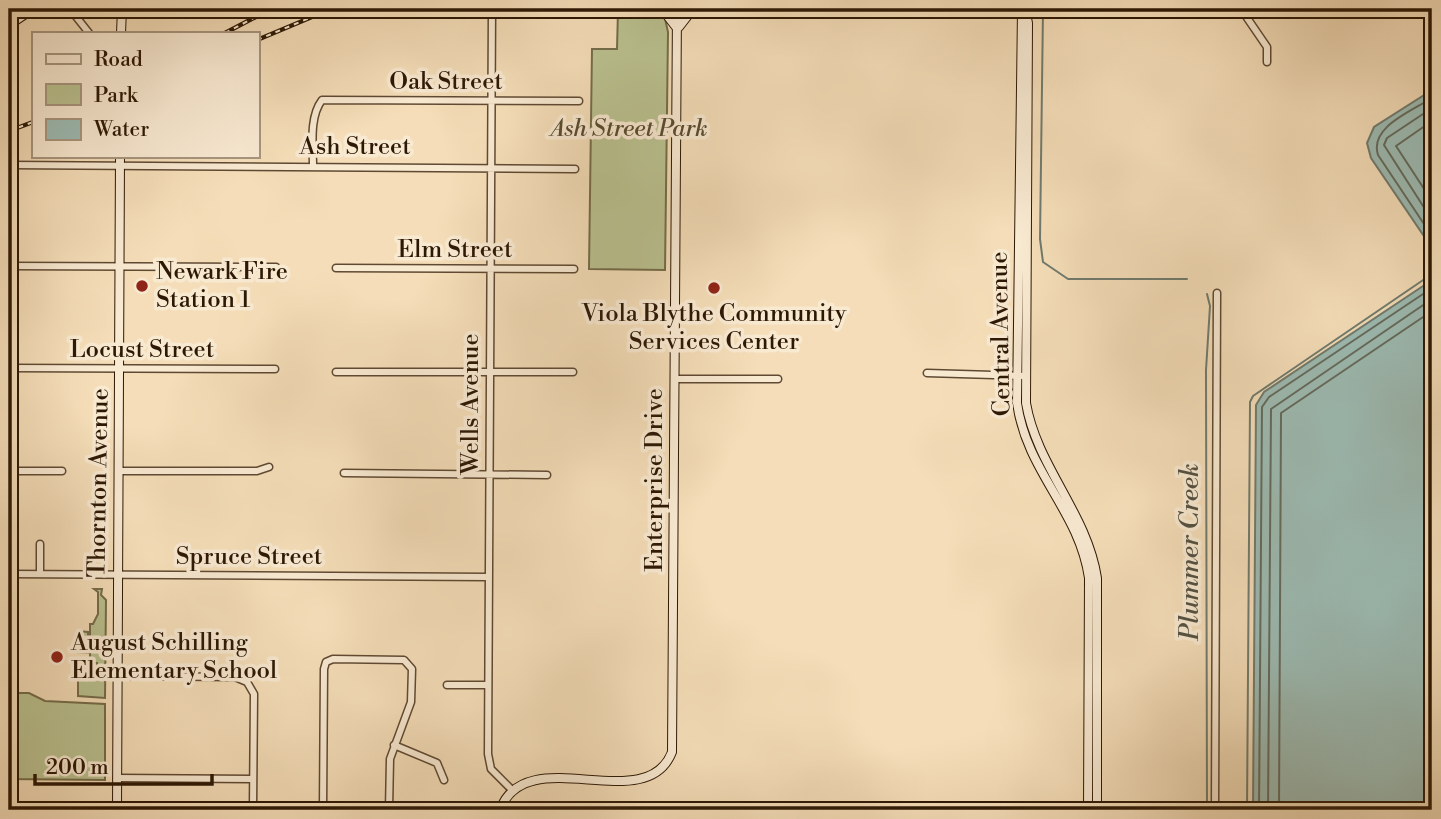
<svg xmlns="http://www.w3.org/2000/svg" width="1441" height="819" font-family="'Libre Bodoni',serif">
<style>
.green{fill:#bac190;stroke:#746c4a;stroke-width:2}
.water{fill:#9cbbb3;stroke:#707a6d;stroke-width:2}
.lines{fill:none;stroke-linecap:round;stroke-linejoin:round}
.shore{stroke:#646a5c;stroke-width:2}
.stream{stroke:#707a6d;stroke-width:2}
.street-casing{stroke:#5f4932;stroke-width:9}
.secondary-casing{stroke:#2d1805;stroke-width:10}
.street{stroke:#f8e9d1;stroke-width:6}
.secondary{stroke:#f8e9d1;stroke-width:8}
.rail-casing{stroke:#2d1805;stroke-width:4.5}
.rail{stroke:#f8e9d1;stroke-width:2;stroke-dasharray:5;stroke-linecap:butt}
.poi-dot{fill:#8f2418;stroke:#f8e9d1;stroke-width:2.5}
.labels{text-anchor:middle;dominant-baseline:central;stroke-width:7;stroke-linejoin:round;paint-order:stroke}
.street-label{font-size:24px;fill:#2d1805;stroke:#f8e9d1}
.park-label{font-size:24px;font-style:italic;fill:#574b2f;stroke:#f8e9d1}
.poi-label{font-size:24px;fill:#2d1805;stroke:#f8e9d1;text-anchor:start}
.water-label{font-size:26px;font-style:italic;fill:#545142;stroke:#f8e9d1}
</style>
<rect width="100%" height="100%" fill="#f4ddb8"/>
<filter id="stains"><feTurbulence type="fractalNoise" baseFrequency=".00286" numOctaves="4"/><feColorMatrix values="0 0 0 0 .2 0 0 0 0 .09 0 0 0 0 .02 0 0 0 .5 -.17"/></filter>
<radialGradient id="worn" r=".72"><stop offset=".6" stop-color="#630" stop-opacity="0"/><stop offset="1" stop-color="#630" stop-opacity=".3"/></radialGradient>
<path class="green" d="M618,10l38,1 8,3 4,18 -3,238 -76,-1 3,-220h25z
M94,589h8l-1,6 5,5 -1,98 -27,-2v-22l19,-1v-10l-7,-1v-38h3l5,-10v-22z
M77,631l11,1v21l-12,-1z
M9,693h20l16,8 60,3v76l-96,-1z"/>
<path class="water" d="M1432,90v158l-61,-90 -4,-15 7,-16z
M1432,280v530h-179l3,-405 8,-13z"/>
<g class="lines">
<path class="shore" d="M1432,98c-20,13 -63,29 -54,57l54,81
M1432,108l-45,30 -3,7 48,75
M1432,121l-36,25 36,55
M1259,810l3,-403 7,-10 163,-109
M1268,810l3,-401 161,-110
M1279,810l2,-397 151,-102"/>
<path class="stream" d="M1043,9l-3,230 3,23 25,17h119
M1207,294l3,12 -4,64 1,440
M1247,810l3,-408 3,-6 179,-122"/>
<defs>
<path id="street" d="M70,9l19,24
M492,9l-4,745 3,15 21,21
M1241,9l26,38v15
M9,165l566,4
M313,166c0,-20 -4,-49 9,-66l257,1
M9,266l267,1
M336,268l238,1
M9,368l266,1
M336,372h237
M927,373l98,3
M675,379h103
M9,471h53
M119,471h138l12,-4
M344,473l203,2
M40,544v30
M9,574l480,3
M118,676l117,1 12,5 7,12 -1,116
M447,685h41
M394,745l43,18 7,17
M117,778l136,1
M323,810l1,-141 2,-7 7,-3 71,1 8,9 -1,33 -21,57 -1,51
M1215,810l2,-517"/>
<path id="secondary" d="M662,9l14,18
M1022,9l-5,394c10,70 62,107 72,175l-1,232
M1025,9l3,14 -2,380c11,64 61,110 71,175v232
M9,25l24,-16
M679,27l14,-18
M121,33l1,-24
M117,810l3,-654
M500,810c26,-71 146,9 172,-58l5,-743"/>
</defs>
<use href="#street" class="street-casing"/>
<use href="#secondary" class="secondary-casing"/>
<use href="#street" class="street"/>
<use href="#secondary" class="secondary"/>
<defs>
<path id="rail" d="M225,33l46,-24
M257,40l74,-31
M9,131l24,-9"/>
</defs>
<use href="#rail" class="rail-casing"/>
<use href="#rail" class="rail"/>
</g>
<g class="poi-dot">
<circle cx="142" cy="286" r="7"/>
<circle cx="714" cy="288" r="7"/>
<circle cx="57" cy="657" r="7"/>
</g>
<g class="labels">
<g class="street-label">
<text x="446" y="82">Oak Street</text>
<text x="355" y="147">Ash Street</text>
<text x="455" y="250">Elm Street</text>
<text transform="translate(1001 334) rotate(-91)">Central Avenue</text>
<text x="142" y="350">Locust Street</text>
<text transform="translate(471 404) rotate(-90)">Wells Avenue</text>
<text transform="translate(655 480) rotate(-90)">Enterprise Drive</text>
<text transform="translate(99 483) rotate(-89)">Thornton Avenue</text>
<text x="249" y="557">Spruce Street</text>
</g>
<g class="park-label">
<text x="629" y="129">Ash Street Park</text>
</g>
<g class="poi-label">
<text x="156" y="272">Newark Fire<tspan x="156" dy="28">Station 1</tspan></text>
<text x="714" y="314" text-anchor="middle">Viola Blythe Community<tspan x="714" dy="28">Services Center</tspan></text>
<text x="71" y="643">August Schilling<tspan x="71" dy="28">Elementary School</tspan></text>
</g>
<g class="water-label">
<text transform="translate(1190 552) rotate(-90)">Plummer Creek</text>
</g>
</g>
<rect width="1441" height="819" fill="none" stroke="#f4ddb8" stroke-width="35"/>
<rect x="10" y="10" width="1420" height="798" fill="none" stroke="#2d1805" stroke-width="3.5"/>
<rect x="18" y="18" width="1406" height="784" fill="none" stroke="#2d1805" stroke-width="2"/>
<rect x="32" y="32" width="228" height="126" fill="#f8e9d1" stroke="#a7957f" stroke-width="2"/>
<rect x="46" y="54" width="35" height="10" fill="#f8e9d1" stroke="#a7957f" stroke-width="2"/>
<text x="94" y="66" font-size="21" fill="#2d1805">Road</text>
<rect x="46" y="84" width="35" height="21" fill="#bac190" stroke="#a7957f" stroke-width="2"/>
<text x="94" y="102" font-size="21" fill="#2d1805">Park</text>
<rect x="46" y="119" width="35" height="21" fill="#9cbbb3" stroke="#a7957f" stroke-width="2"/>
<text x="94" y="136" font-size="21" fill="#2d1805">Water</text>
<path d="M35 774v10h177v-10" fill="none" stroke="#2d1805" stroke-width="3.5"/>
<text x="46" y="774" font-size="21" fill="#2d1805" stroke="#f8e9d1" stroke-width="5" paint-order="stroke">200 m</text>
<rect width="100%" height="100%" filter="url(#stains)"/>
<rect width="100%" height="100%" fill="url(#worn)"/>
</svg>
